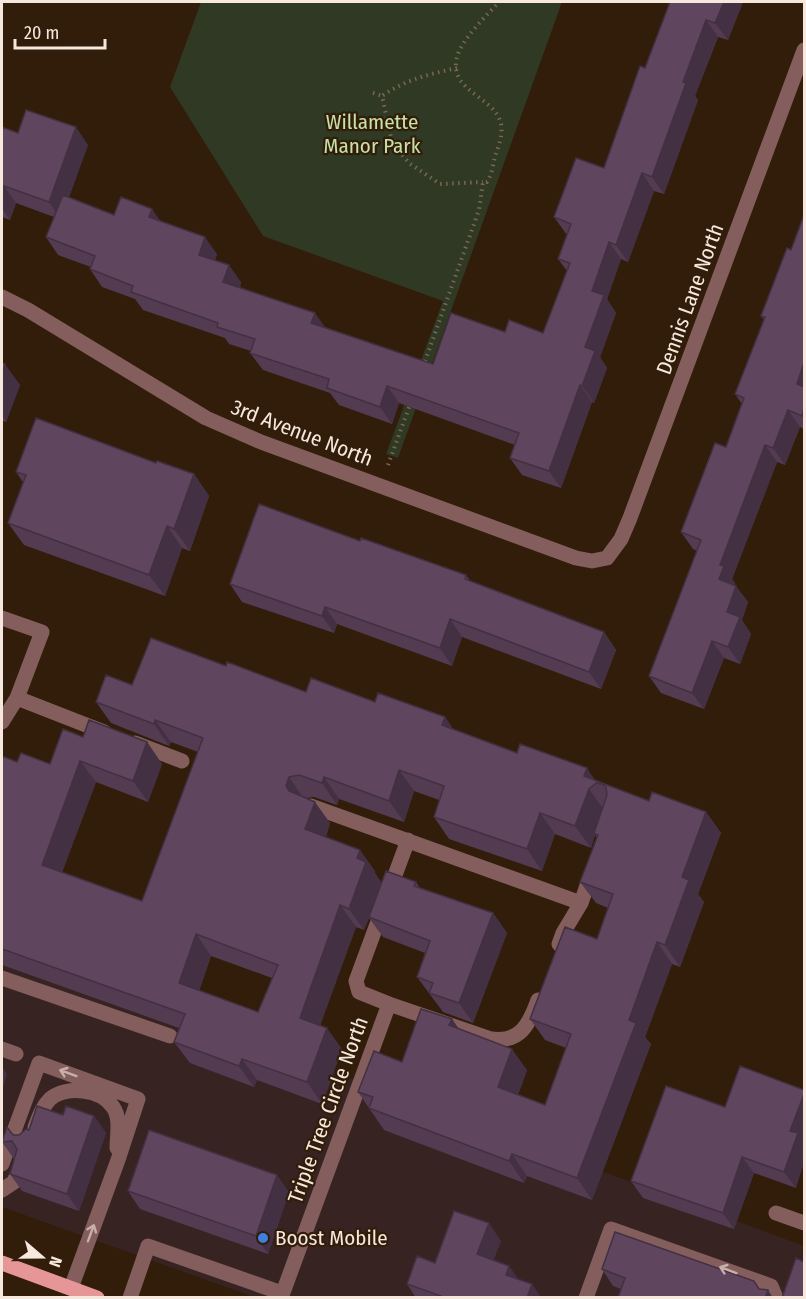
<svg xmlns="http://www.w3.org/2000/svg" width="806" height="1299" font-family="'Fira Sans Condensed',sans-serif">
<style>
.commercial{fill:#372422}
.green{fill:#2f3923}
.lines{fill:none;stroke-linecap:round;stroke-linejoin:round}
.path{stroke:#796756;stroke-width:4;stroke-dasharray:1.5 4.5;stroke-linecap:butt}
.lane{stroke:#845d5d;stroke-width:15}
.street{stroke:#845d5d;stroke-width:15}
.primary{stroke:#e79697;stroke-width:15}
.wall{fill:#533b52;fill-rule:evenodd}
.shaded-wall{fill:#433042}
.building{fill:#60455f;stroke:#433042;stroke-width:1.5;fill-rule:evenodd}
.oneway{stroke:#c8b0a9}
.shop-dot{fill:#3f7fe0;stroke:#311d09;stroke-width:2}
.labels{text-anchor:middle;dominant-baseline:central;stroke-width:4.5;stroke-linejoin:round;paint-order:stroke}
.park-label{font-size:21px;fill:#c6e2a7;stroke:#311d09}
.street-label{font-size:21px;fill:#f6e8dc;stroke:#311d09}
.poi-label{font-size:21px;fill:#f6e8dc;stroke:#311d09;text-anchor:start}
</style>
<rect width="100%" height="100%" fill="#311d09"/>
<path class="commercial" d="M2,949l802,297v51h-550l-252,-90z"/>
<path class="green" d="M201,2h361l-164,456 -12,-4 57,-153 -180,-65 -93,-149z"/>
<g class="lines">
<path class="path" d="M457,68c-27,6 -53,12 -75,28l9,41 7,13 11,13 31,21 43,-2
M373,93l9,3
M423,367l56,-157 4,-28h4c5,-8 6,-17 8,-26 4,-10 8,-22 6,-32 -6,-28 -53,-32 -44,-67 5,-18 29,-41 42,-55
M388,465l23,-63"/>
<path class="lane" d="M2,1049l14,5
M35,1127c4,-10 7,-20 15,-28 16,-14 51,-10 63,8 8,11 4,28 4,41
M2,1164l37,-101 99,36 -20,61 -47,128
M2,1190l12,-8 6,-15
M776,1213l28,10
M130,1298l18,-52 134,47
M586,1298l25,-69 160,57 5,12"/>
<path class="street" d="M2,297l26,13 178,108 55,24 315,116 16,3 15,-3 14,-19 9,-21 174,-468
M2,618l40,14 -25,66 -15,24
M17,698l87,34
M135,743l47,18
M311,806l270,97
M559,944l4,-11 18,-30 11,-32
M2,978l168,58
M389,1004l-30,-12 -3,-11 52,-141
M281,1298l108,-294 102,35c29,4 38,-14 47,-39"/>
<path class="primary" d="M2,1263l95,35"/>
</g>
<path class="wall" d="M670,2h73l-15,38 -10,-3 -23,59 3,4 -34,94 -10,-3 -26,71 -7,-3 -14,40 9,14 -16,44 7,11 -13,35 -2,-1 -31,86 -39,-13 -12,-17 5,-13 -116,-42 -7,21 -53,-19 -9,-12 -67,-23 -13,-17 1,-2 -22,-7 -4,-6 -82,-28 -8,-11 -33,-12 -12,-18 1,-2 -33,-12 -12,-18 8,-20 -38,-14 -6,17 -8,-3v-90l16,6 70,12 -19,52 45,18 47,6 56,33 -2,6 26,22 -1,6 85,39 108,37 72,-32 38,1 24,-62 -9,-12 9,-24 -13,-18 50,-49 41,-100z
M804,215v214l-4,-2 -15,38 -8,-3 -45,117 3,4v2l13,17 -6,18 9,14 -11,30 -16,-6 -20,51 -43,-16 -12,-17 48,-125 -4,-2 -12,-17 45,-85 16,-43 -7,-10 29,-74 -3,-4 30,-66z
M2,363l18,22 -14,37 -3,-1 -1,3z
M156,463l38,11 15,22 -19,55 -8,-3 -17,48 -141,-51 -16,-22 15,-41 -7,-10z
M360,541l106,34 5,7 133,50 12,18 -15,39 -139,-52 -10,29 -115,-42 -3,9 -92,-31 -12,-18z
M226,666l80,26 69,10 70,15 8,12 64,24 78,27 54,21 57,11 15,21 -23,61 6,8 -24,65 -8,-3 -27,73 6,7 -59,156 -65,-24 -3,7 -140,-53 -26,-38 44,-30 50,-43 6,9 69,42 -9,25 27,10 21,-57 -21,-8 -15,-21 67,-80 11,-31 -12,-5 -16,-21 17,-44 -2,-3 -4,13 -36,-14 -13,37 -93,-32 -15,-22 5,-17 -25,-9 -10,31 -65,-23 -2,6 -23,-8 -7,1 23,25 -4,14 49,34v2l6,10 35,-1 4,6 73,25 14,20 -34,90 -30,-11 -26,-35 8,-24 -42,-16 -14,-19 -5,12 -8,-3 -36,98 22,24 -20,55 -65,-24 -3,7 -64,-24 -16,-21 5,-14 -177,-63v-209l15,6 33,2 33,-27 64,5 15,22 -14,38 -52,-20 -34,90 80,29 56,-149 -27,-10 -2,4 -58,-23 -15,-21 36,-17zM211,956l61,22 -14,34 -59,-21z
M63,1115l31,1 12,17 -27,78 -57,-20 -12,-17 4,-15 -12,-17 11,-7h6z
M804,1142l-8,46 -42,-15 -20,56 -91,-31 -12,-17z
M128,1191l161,1 -21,62 -128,-45z
M501,1241l-8,19 25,19 14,5 9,14h-125l-9,-14 28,-21z
M602,1269l157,20h-138l-8,-3z"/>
<path class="shaded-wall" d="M724,2h19l-15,38 -13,-17z
M706,20l12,17 -23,59 3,4 -34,94 -12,-17 31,-95z
M76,127l12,18 -27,74 -12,-17z
M642,173l12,18 -26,71 -12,-17z
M4,186l12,17 -6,17 -8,-12v-16z
M152,209l12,17 -15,-9z
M205,237l12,17 -6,18 -12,-17z
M609,242l12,17 -14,40 9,14 -16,44 7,11 -13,35 -12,-17 3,-39 7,-56z
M229,265l12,17 -6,17 -12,-17z
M315,313l12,17 -16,-7z
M804,362v33l-7,-11z
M5,364l15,21 -14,37 -4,-7v-40z
M580,385l12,17 -31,86 -12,-17z
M387,386l12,17 -7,21 -12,-17z
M804,408v12l-2,-4z
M788,410l12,17 -15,38 -12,-17z
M765,445l12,17 -45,117 3,4 -5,13 -11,-17 1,-14z
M194,474l15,22 -19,55 -16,-22z
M167,526l15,22 -17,48 -16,-21z
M736,586l12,16 -6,18 9,14 -11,30 -12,-17 -1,-35z
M325,607l12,17 -3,9 -12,-17z
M450,619l12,18 -10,29 -12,-18z
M604,632l12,18 -15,39 -12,-17z
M712,641l12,17 -20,51 -12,-16z
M445,717l15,22 -18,-14z
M155,720l16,22 -2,4 -15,-22z
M147,742l15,22 -14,38 -15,-21z
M80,761l16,21 -39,104 -15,-21z
M587,768l10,15 -13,-7z
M399,770l15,21 -10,31 -15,-21z
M289,777l15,22 -15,-8 -3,-5z
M324,777l15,22 -2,6 -15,-22z
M589,789l15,21 -10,23 1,2 -4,13 -16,-22z
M315,802l15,21 -9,27 -16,-21z
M706,812l15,21 -23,61 6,8 -24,65 -15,-22 17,-68z
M540,813l15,21 -13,37 -15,-22z
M360,850l15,21v2l7,10 -18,47 -15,-21 8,-51z
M340,905l16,22 -41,113 -15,-22z
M493,913l14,20 -34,90 -14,-20z
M196,934l15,22 -17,49 -15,-22z
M657,942l15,22 -27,73 6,7 -59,156 -15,-22 52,-158z
M452,1019l15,22 -18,-16z
M327,1028l15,21 -20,55 -15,-22z
M512,1049l15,21 -14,39 -15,-22z
M242,1059l15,21 -3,7 -15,-21z
M2,1066l5,8 -5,17z
M804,1094v69l-8,25 -12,-16 6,-41z
M94,1116l12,17 -27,78 -12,-17z
M512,1154l15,22 -3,7 -15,-22z
M742,1157l12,16 -20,56 -11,-16z
M277,1175l12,17 -21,62 -12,-18z
M489,1223l12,18 -12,31 -12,-18z
M509,1266l13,18 -16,-9z
M532,1284l9,14h-14z
M768,1290l5,8h-8z"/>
<path class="building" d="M670,2h54l-9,21 -9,-3 -23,62 3,1 -34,94 -10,-4 -26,72 -7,-3 -17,49 12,4 -19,52 10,4 -13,35 -2,-1 -31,86 -39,-13 9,-25 -132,-47 -7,21 -53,-19 2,-9 -79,-26 5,-14 -38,-12 1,-4 -87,-31 2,-6 -43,-17 5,-13 -49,-19 17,-42 51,20 7,-18 31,12 -3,8 56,20 -6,18 30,10 -6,17 92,31 -4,10 122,41 18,-51 54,19 4,-12 34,13 27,-70 -12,-4 13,-35 -17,-7 22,-59 28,10 36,-102 5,2z
M26,110l50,17 -27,75 -45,-16 -2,6v-65l16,6z
M804,215v147l-7,22 7,3v21l-2,8 -14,-6 -15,38 -8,-3 -45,120 4,1 -5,13 17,7 -9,26 13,5 -12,30 -16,-6 -20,52 -43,-17 52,-136 -20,-8 34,-89 11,4 18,-49 -9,-4 30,-77 -4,-1 26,-68 4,2z
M2,363l3,1 -3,11z
M36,418l120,45 1,-2 37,13 -20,55 -7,-3 -18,49 -141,-52 18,-48 -10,-3z
M259,504l101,37 1,-3 105,37 -1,4 139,53 -15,40 -139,-53 -10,29 -115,-41 -3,9 -92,-32z
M151,638l75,28 1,-4 79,30 5,-14 64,24 3,-9 67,24 -3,8 75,28 3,-9 67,24 -3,8 65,25 3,-9 54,20 -24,65 7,3 -24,65 -8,-3 -28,78 7,3 -59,155 -65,-24 -3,7 -140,-53 4,-11 -15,-5 16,-41 28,11 19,-53 31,10 -3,6 63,24 -14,38 47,18 26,-71 -41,-15 35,-92 32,12 16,-45 -33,-12 18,-47 -4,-2 13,-38 -1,-8 -4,-3 -6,-1 -7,6 -14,37 -35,-13 -13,36 -93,-32 10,-31 -45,-16 -10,31 -65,-24 -2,6 -23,-8 -10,2 -3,9 3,5 26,11 -10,27 55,21 -3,8 9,4 -17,47 -9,-4 -40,113 27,10 -20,54 -65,-23 -3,7 -65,-24 11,-28 -183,-65v-193l15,6 4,-9 29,11 13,-35 20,8 6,-17 58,22 -14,39 -53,-20 -38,104 100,36 61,-163 -48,-18 -1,4 -58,-22 10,-27 26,10zM196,934l82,31 -20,47 -79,-29z
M386,871l30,11 -2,4 79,27 -34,90 -30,-10 4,-10 -16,-6 13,-36 -61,-24z
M740,1066l64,24v4l-14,37 8,2 -14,39 -42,-15 -19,56 -92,-32 35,-95 59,21z
M37,1106l26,9 3,-9 28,10 -27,78 -57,-20 7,-25 -5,-8 -10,1 5,-15 6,8h6l7,-6 3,1z
M149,1130l128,45 -21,61 -128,-45z
M454,1211l35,12 -12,31 32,12 -3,9 26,9 -5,14h-86v-2l-34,-12 10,-28 18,7z
M615,1232l139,49 5,8 9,1 -3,8h-147l7,-20 -23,-9z
M796,1258l8,4v36h-22z"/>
<defs><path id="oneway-shaft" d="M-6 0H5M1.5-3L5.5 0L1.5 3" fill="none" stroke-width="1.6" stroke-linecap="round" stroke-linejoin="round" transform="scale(1.5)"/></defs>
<g class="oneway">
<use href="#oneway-shaft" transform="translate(68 1073) rotate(-160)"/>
<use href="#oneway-shaft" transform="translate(91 1233) rotate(-70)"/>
<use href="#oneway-shaft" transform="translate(728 1270) rotate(-160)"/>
</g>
<circle class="shop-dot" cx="263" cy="1238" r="6"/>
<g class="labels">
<g class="park-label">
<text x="372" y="122">Willamette<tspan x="372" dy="24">Manor Park</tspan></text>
</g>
<g class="street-label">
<text transform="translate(690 299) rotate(-70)">Dennis Lane North</text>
<text transform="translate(302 433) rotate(21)">3rd Avenue North</text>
<text transform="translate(328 1110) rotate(-70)">Triple Tree Circle North</text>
</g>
<g class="poi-label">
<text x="275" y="1238">Boost Mobile</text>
</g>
</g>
<rect width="806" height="1299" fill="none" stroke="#f6e8dc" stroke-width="6"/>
<g transform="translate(42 1257) rotate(110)" stroke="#311d09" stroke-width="4.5" paint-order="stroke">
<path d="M0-4.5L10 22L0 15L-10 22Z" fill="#f6e8dc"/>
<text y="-9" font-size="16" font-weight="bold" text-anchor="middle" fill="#f6e8dc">N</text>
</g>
<path d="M15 39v9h90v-9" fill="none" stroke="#f6e8dc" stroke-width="3"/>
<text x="24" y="39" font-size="18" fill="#f6e8dc" stroke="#311d09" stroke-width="4.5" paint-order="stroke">20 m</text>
</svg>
